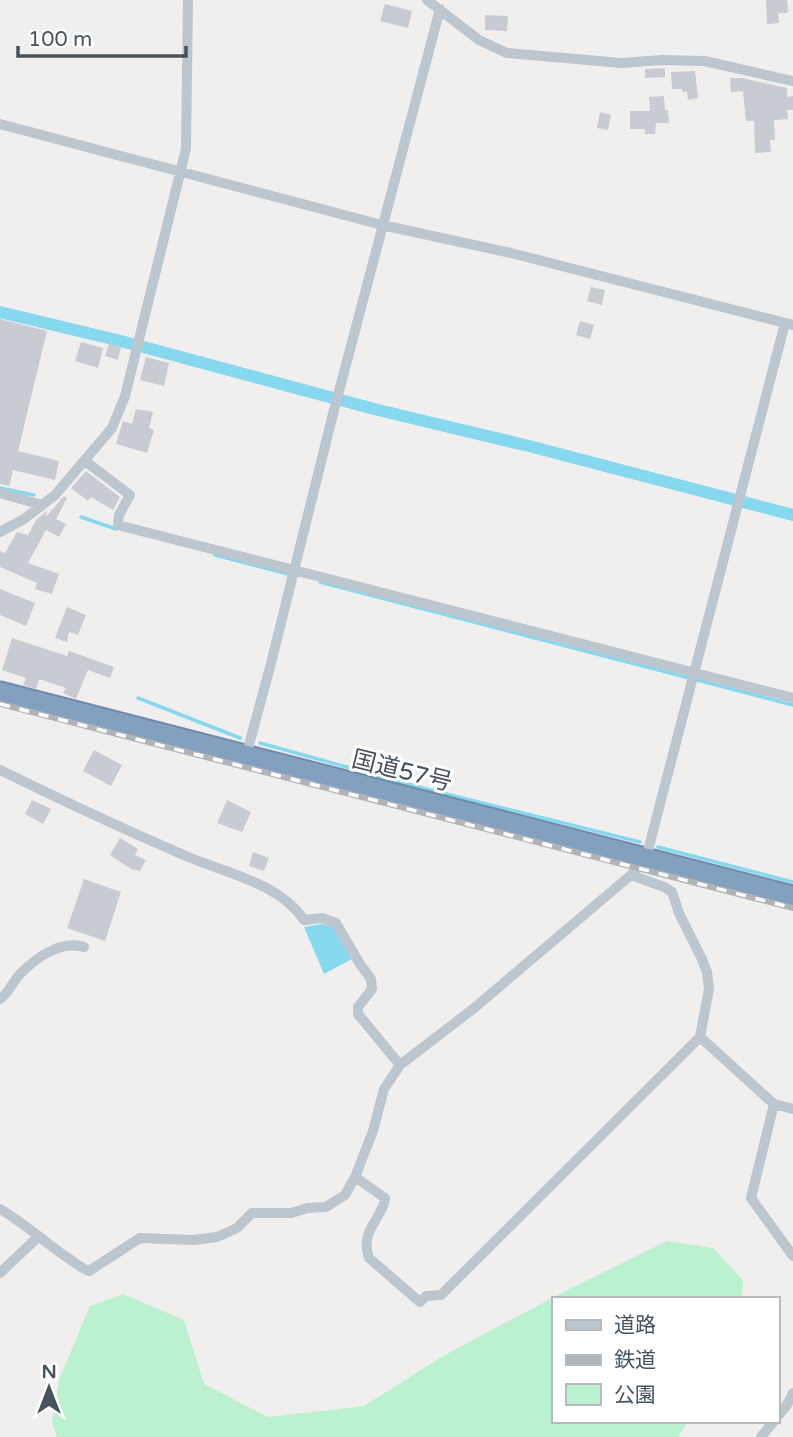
<svg xmlns="http://www.w3.org/2000/svg" width="793" height="1437" font-family="'Varela Round','Noto Sans JP',sans-serif">
<style>
.green{fill:#bbf1d0}
.water{fill:#86d8ef}
.lines{fill:none;stroke-linecap:round;stroke-linejoin:round}
.stream{stroke:#86d8ef;stroke-width:3.5}
.canal{stroke:#86d8ef;stroke-width:12}
.building{fill:#c8cbd1}
.highway-casing{stroke:#6f8bab;stroke-width:23}
.street{stroke:#bcc6ce;stroke-width:10}
.highway{stroke:#84a0bf;stroke-width:19}
.rail-casing{stroke:#b0b4b9;stroke-width:6}
.rail{stroke:#fff;stroke-width:3.5;stroke-dasharray:10;stroke-linecap:butt}
.labels{text-anchor:middle;dominant-baseline:central;stroke-width:6;stroke-linejoin:round;paint-order:stroke}
.street-label{font-size:24px;fill:#46525d;stroke:#fff}
</style>
<rect width="100%" height="100%" fill="#f1eeee"/>
<path class="green" d="M667,1241l46,7 30,32 -1,19h-189v122h135l-10,16h-621l-5,-15 7,-42 31,-74 33,-12 61,26 20,64 64,33 96,-11 79,-50 124,-66z"/>
<path class="water" d="M322,924l11,2 19,33 -28,15 -20,-47z"/>
<g class="lines">
<path class="stream" d="M0,488l34,7
M81,517l35,12
M215,555l77,20
M320,582l473,123
M138,698l102,40
M260,743l170,47 210,52
M658,847l135,35"/>
<path class="canal" d="M0,312l121,29 257,69 151,36 264,69"/>
</g>
<path class="building" d="M766,0h21l1,13h-10l1,10 -12,1z
M385,4l27,7 -4,17 -28,-7z
M485,15l23,1 -1,15 -22,-1z
M665,68v9l-20,1v-9z
M695,71l3,27 -10,2 -1,-8h-5v-3h-10l-1,-17z
M730,78h12l45,10v9l6,-1v14h-6l1,9 -14,1 1,20h-5l1,12 -16,1 -1,-32h-8l-3,-30 -12,1z
M664,96l1,14h3l1,13h-13l-1,11h-10v-5h-15v-18h20l-1,-14z
M600,112l11,3 -3,15 -11,-2z
M591,287l14,3 -3,15 -15,-4z
M0,319l47,12 -29,120 41,10 -4,19 -42,-10 -4,16 -9,-2z
M580,321l14,4 -4,14 -14,-4z
M81,342l22,6 -5,20 -23,-7z
M109,344l12,3 -3,13 -13,-4z
M146,357l23,6 -5,23 -24,-6z
M136,409l17,3 -4,16 5,2 -7,23 -31,-9 7,-23 9,3z
M86,471l34,26 -7,13 -22,-13 -3,4 -17,-13z
M64,496l3,2 -11,21 10,5 -7,13 -13,-7 -18,33 31,11 -7,20 -17,-5 2,-6 -37,-16v-16l5,2 12,-21 11,3 8,-15 11,-9 -1,6z
M0,589l35,14 -9,23 -26,-11z
M67,607l19,8 -8,20 -9,-3 -2,10 -12,-4z
M12,638l55,18 2,-5 45,16 -4,11 -22,-8 -12,29 -13,-6 3,-5 -24,-8h-3l-3,9 -13,-4 3,-7 -24,-8z
M94,750l28,15 -11,21 -28,-15z
M32,800l19,9 -8,15 -18,-10z
M227,800l24,12 -9,20 -25,-9z
M120,838l18,11 -3,6 11,5 -6,11 -9,-2 -21,-14z
M253,852l16,6 -5,13 -15,-5z
M84,879l37,13 -16,49 -38,-13z"/>
<g class="lines">
<defs>
<path id="highway" d="M0,692l793,204"/>
</defs>
<use href="#highway" class="highway-casing"/>
<path class="street" d="M427,0l52,40 28,13 114,10 41,-3 42,1 89,20
M0,124l382,101 129,28 282,72
M85,461l45,34 -11,20 -1,10 675,173
M0,493l42,12
M0,532l24,-13 31,-24 57,-67 13,-32 61,-247 2,-149
M246,756l24,-89 63,-253 107,-405
M0,770c59,29 119,57 179,83 41,19 99,28 125,67l18,-2 14,5 24,41 11,15 1,10 -14,18v7l42,51
M0,999c9,-6 13,-18 21,-26 16,-16 40,-33 63,-26
M700,1037l74,67 19,5
M774,1104l-23,94 42,58
M355,1177l30,21c-2,20 -26,33 -16,60l51,44 6,-6 15,-1 259,-258 9,-48 -2,-17 -5,-13 -23,-46 -7,-21 -8,-5 -33,-12
M0,1209c23,13 42,31 65,47 8,5 14,11 24,15l51,-33 53,2 24,-3 20,-9 15,-15h39l17,-5 18,-1 19,-12 10,-18 18,-46 11,-42 16,-24 73,-56 158,-134 15,-17 139,-535
M0,1273l38,-36
M777,1417l10,-12 6,-12
M761,1437l13,-16"/>
<use href="#highway" class="highway"/>
<defs>
<path id="rail" d="M0,704l793,204"/>
</defs>
<use href="#rail" class="rail-casing"/>
<use href="#rail" class="rail"/>
</g>
<g class="labels">
<g class="street-label">
<text transform="translate(402 771) rotate(14)">国道57号</text>
</g>
</g>
<rect x="552" y="1297" width="228" height="126" fill="#ffffff" stroke="#b5babe" stroke-width="2"/>
<rect x="566" y="1320" width="35" height="10" fill="#bcc6ce" stroke="#b5babe" stroke-width="2"/>
<text x="614" y="1332" font-size="21" fill="#46525d">道路</text>
<rect x="566" y="1355" width="35" height="10" fill="#b0b4b9" stroke="#b5babe" stroke-width="2"/>
<text x="614" y="1367" font-size="21" fill="#46525d">鉄道</text>
<rect x="566" y="1384" width="35" height="21" fill="#bbf1d0" stroke="#b5babe" stroke-width="2"/>
<text x="614" y="1402" font-size="21" fill="#46525d">公園</text>
<g transform="translate(49 1388)" stroke="#ffffff" stroke-width="5" paint-order="stroke">
<path d="M0-5L12 26L0 18L-12 26Z" fill="#46525d"/>
<text y="-10" font-size="19" font-weight="bold" text-anchor="middle" fill="#46525d">N</text>
</g>
<path d="M18 46v10h168v-10" fill="none" stroke="#46525d" stroke-width="3.5"/>
<text x="28" y="46" font-size="21" fill="#46525d" stroke="#ffffff" stroke-width="5" paint-order="stroke">100 m</text>
</svg>
